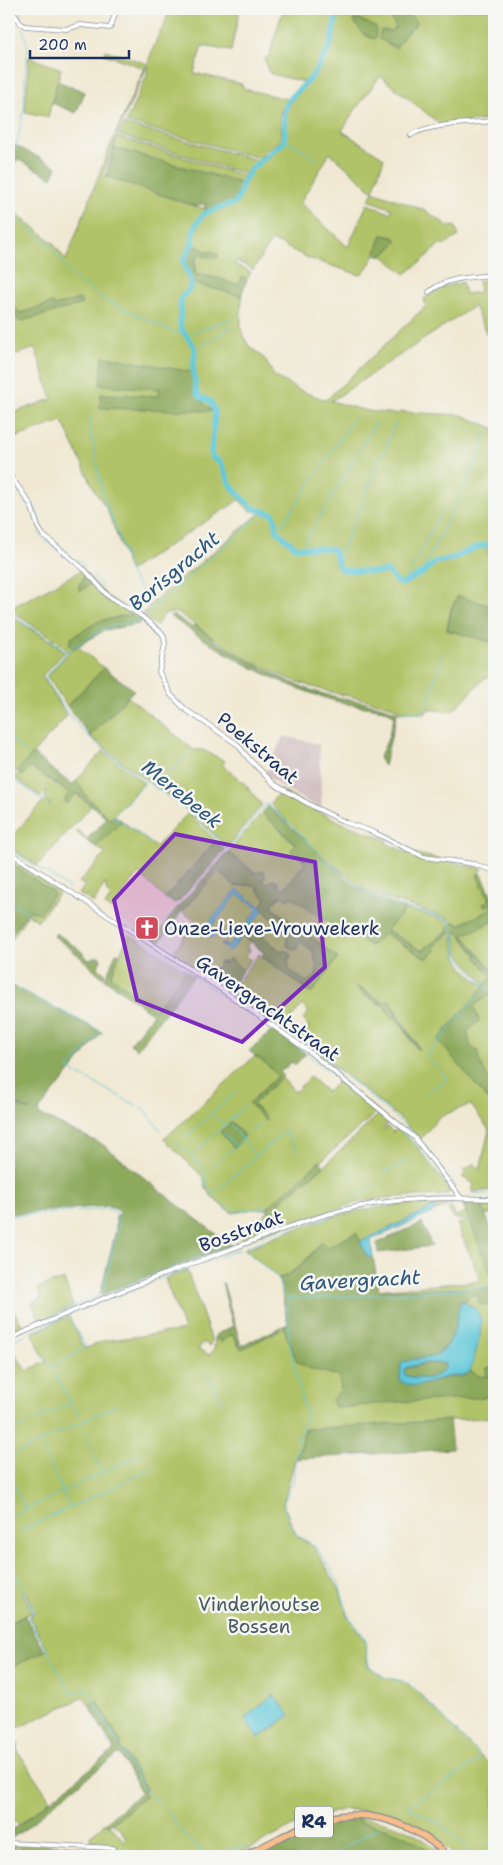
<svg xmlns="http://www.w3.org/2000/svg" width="503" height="1865" font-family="'Shantell Sans',sans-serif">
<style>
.built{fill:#f7d1c9}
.industrial{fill:#d2bfc1}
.green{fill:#b1c367;stroke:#667962;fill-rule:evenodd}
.forest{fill:#8ca95c;stroke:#546c5d}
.water{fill:#5dc7d8;stroke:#3c7b9b;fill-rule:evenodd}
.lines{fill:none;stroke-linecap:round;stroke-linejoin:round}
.stream{stroke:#5dc7d8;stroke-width:1}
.river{stroke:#5dc7d8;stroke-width:5.5}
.minor-casing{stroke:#868c98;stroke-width:5.5}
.highway-casing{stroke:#868c98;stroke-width:8}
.minor{stroke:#fff;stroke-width:4}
.highway{stroke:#f8bd89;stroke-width:5.5}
.marked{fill:#7b2cbf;fill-opacity:0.2;stroke:#7b2cbf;stroke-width:4;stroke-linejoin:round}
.labels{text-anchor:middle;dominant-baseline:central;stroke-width:5;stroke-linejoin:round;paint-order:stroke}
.shield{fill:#f6f6f2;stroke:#5d6b8a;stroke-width:1}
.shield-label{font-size:18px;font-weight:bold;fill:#1b2f5e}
.street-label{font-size:19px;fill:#1b2f5e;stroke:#f6f6f2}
.poi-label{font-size:19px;fill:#1b2f5e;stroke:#f6f6f2;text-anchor:start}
.park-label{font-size:19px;fill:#485b61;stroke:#f6f6f2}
.water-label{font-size:20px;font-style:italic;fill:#2c557c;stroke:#f6f6f2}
</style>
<rect width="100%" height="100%" fill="#f6f6f2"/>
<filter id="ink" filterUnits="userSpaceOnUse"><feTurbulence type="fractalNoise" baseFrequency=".02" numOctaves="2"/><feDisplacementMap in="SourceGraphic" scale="10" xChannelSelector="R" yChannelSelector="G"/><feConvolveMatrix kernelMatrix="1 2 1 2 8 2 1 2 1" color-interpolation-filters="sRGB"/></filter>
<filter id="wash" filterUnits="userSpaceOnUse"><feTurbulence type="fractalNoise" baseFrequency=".0096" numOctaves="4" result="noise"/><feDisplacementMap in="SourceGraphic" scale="20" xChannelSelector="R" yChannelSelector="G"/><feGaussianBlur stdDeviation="1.12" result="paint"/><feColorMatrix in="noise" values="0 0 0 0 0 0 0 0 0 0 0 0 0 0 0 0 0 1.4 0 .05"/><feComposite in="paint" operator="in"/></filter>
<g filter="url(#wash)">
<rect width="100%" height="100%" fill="#f0e8d2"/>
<path class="built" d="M137,874l5,1 28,26 6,2 3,-2 -27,38 -42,-26z"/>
<path class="industrial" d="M283,736l36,8 3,66 -34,-19 -23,-16z"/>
<path class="green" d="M170,9h70l-9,42 -29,-5 -8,27 48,11 2,5 43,10 -7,15 2,22 -2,5 -13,9 -7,8 -134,-36 21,-47 2,-16 11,-28 3,-2z
M277,9h65c-12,9 -8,24 -13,36 -5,13 -15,28 -25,37l-33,-8 -3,-3 -3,-12 4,-3 14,-46z
M348,9h146v110l-53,6 -61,-49 -27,37 -11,18 42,27 -11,33 51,19 26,17 5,-1 4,10 -17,10 -1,-3 -19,18 -17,13 -22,-18 13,-14 -2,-5 -12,-2c-4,12 -11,32 -22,40l-52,-17 -36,-18 -19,30 -2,-2 -15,-7 -2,3 17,8 -4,7 -4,-2 -4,7h-7l-10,-5 -27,-5 1,-16 3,-4 6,2 4,-3 -16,-9c9,-38 12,-26 43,-40l14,-33 36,-30 1,-7 -3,-20 13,-23 14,-12 21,-32 5,-29 5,-7zM330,153l43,38 -4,9 23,9 -2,4 -23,-9 -19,43 -48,-44z
M105,50l40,13 2,4 -26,57 -18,52 8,2 97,32c-16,10 -13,17 -17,32 -2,7 -7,13 -10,19l8,21 54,14 -2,10v23l7,16 17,14 9,17 27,15 25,9 100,-94 -2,-7 17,-11 21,-6 3,12 15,-2 -2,-11 16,-2v71l-20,-44 -143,95 36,10 30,3 4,-2 60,3 33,13v121l-1,-3 -6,-1 -1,3 8,19v40l-36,-11 -7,12 -4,22 47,13v31l-10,5 -30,31 -5,2 -21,-3 -3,5 -17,-2 -11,1v-5c-32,-10 -67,-14 -99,-26 -28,-10 -60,-27 -85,-44 -12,-9 -24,-18 -37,-26l-12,2 -8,12 -13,-12 8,-10 108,-90 -4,-3h-5l-11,-11 -110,71 -11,-33 -12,-31 -11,-16 -33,-70 -53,19v-26l43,-15 -17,-51 -26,9v-47l10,10 61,-21 -26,8 -1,-3 -33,9 -11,-12v-94l43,35 14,18 44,-114 34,-76v-2l-40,-14z
M29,57l32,12 -13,48 -23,-5z
M124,124l133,36 -11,14 -127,-39z
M118,137l127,39 -4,7 -127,-35z
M82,570l3,2 -6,19 13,-7 14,16 27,14 -1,2c-34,4 -37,4 -63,29l4,4 4,-3 27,22 -37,38 -20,-30 22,-24c-16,-19 -42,-25 -58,-44z
M9,612c15,17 39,23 56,40l-23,24 25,40 -58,64z
M128,697l66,53h9l22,11 -3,4 22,18 18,22 -35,42 -37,-36 -65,-46 -35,-29z
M103,751l41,32 -30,32 42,32 32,-34 28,28 -51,57 -26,-24 -4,3 -23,33 -7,-4 6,-10 -4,-3 -2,-10 -11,20 -15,-9 8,-12 -4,3 -4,-3 27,-29 -19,-12 22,-22 -22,-22 -11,-16z
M31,767l38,26 -2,11 8,-11 16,13 -54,60 -28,-19v-7l35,-40 7,6 -6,-8 2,-8 -6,7 -26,-19 4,-5 4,3z
M281,790l28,17 36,17 42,16 -1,3 25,12 1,-2 71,16 -6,6 13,25 -7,4 9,-1 1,5 -3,3 -32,14 -12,-7 -71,-23 -10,-5 -45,-36 -50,-50z
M262,813l33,31 11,18 -23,28 -8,-11 -9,5 -9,-10 -29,-22z
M9,856l50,36 -21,29 -10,-7 -19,29v-18l45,-32 -45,-31z
M218,871l17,15 13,-1 10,2v3l8,9 -5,8 -9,-7 -2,2 8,8 -29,36 -5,-3 -3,2 9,6 13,-16 7,7 -4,5 4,3 -4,5 5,5 -8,10 -13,-11 -2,3 -9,2 -1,4h-7l-4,7 -8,-5 -1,2 -7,-5 1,-2 -19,-12 16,-24 6,-7 -13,-11z
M282,895l9,1 40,27 53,10 42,26 7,-12 17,-14 3,1c1,27 10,36 31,52l1,-2 -27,-31 -3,-19 3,-2 36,46v212l-22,2 2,-8 -12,-7 4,-3 -2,-3 10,-8 6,7 9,-40 -18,-25 -5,1 -27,11 -19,23 -19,-21 -104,-82 7,-9 3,2 2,-3 -6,-8 6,-7 -7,-7 -18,22 -54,-36 29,-37 52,39 27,-35 -64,-49 -2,-5zM361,988l22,15 6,-3 30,48 -1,2 -22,-33 -8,-4 -4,-7 -20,-11z
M263,909l14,15 13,8 -2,14 6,3 7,-7 12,8c2,13 11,28 -7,32l-17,-12c-3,-6 -2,-10 3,-14l-13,-6 -29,-24z
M406,909l39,11 6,4 -4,7 -25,20 -35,-21z
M494,921v51l-32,-37z
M129,934l58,37 -32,39 -45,-34z
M255,1056l10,7 13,13 -29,27 17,16 -13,-15 28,-27 14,15 15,-15 17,15 12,-12 39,31 -112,98h-13l-20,4c-13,-8 -29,-19 -29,-35l-40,-39z
M380,1113l9,8 -6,8 2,1 2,-4 6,6 4,-4 19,17 34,44 -1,4 -4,2 -52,2 -31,4 -69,22 -18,-11 -1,-3 10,-11 40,-32z
M456,1201l-20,10 -3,-4 -73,35 -4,-9 -28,14 -6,-5c-13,14 -25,30 -43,37l-34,-30c26,-10 52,-22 79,-30 43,-12 87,-16 132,-18z
M462,1202l32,1v11h-9l9,23v180l-111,8 -81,19 -7,15 -12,45 14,32 16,10 27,44 7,26 18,24 3,26 18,12 17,3 12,8 79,81v86h-39c-30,-28 -64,-47 -107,-46v-2l-45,13 -52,27 -26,8h-74l-142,-9v-4l105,5c-10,-7 -11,-8 -23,-6l-1,-6 15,-13 5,2 14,16 2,-2 -5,-9 -9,-7 33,-27 -3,-4 4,-3 -26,-43 -23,-45 -8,4 -5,-8 -75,35 10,14 -3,2 34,52 -31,25 -4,-3 -6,4v-35l1,-1 -1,-2v-122l1,2 37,-18 -18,-34 6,-4 -9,-21 -3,2 9,19 -23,11v-280l17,28 20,-9 -14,-29 37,-17 15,33 19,-8 81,-11 -19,-51 22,-9 25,71 -3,5 -5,-4 -6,7 11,6 5,-5 1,-12 10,2 2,-4 4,-1 4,2 4,10 41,-17 -1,-2 9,-4 -5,-26 198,-17 -24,-57 12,-3v-2c-11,2 -16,1 -21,-10l3,-2 5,9 10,-4zM274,1695l3,31 -19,12 -13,-20z
M268,1211l20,14 -51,19 1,-2z
M64,1279l9,27 -33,15 -8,-18 9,-5 -3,-10z
M9,1306l5,5 10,17 -15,7z
M358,1817c39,6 57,14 87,39h-12l-9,-9 -55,-23 -9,-2z"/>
<path class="forest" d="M393,12l18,4 5,6 -2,5 -8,6 -10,15 -17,-9 2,-9 10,1 5,-4 -4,-7z
M359,19l17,8v11l-2,1 -11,-5 -10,-14z
M57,81l28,11 -9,21 -24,-10z
M15,145l42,22 -5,11 -35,-19 -8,15v-15z
M114,148l127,35 -2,9 -6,10 -25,8 -4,-2 2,-4 -9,1v2l-91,-31z
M382,235l12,2 2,2v3l-13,14 -8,-2z
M193,244l15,9 2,-2 9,4 -3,4 -5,-3 -2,1 -11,-2 -4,7 1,12 27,5 10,5h7l3,-7 5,2 -6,17 -49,-13 -8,-21z
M80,299l2,5 -60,17h-3l-10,-11v-9l11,12 33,-10 1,3z
M103,356l89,16 3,22 17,17 -112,-3 1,-14 57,2 2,-7 -60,-4z
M85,572l23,25 35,23 -5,4 -33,6 -32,19 -4,-4 2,-7 28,-17 34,-7 -27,-14 -14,-16 -13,7v-7l4,-3z
M458,596l36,11v36l-47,-13 5,-22z
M173,615l19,12 2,-2 19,13 -1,2c35,20 69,41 108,53 25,7 51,9 75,18l2,2 -13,53 -5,-8 8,-17 7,-24 -2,-3 -8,-4c-15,-3 -30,-4 -45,-8 -62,-17 -118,-49 -169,-86z
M104,668l30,22 -44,46 -23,-30z
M33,754l39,31 4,-4 11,16 23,22 4,-4 8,6 -26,26 -10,-7 -10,-9 1,-1 10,9 19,-20 -7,-8 -23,-18 -9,11 -3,-2 5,-10 -38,-25 -8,9 -6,-6z
M268,806l88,80 19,11 31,12 -19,21 35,21 25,-20 1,-4 5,-5h3l2,3 4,-1 31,-16 -1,-4 -7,3 -2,-3 7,-4 -13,-25 4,-2 13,27v21l-31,14 31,37v25l-6,-2 -14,11 5,15 -12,11 4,15 7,4 1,9 15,31v16l-56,-67 54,-63 -16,-20 1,-2 -19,-23 -9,1 -16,14 3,4 -10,8 -41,-26 -14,13 -40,-23 -39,-26 -4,2 -7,-4 -9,9 2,5 64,49 -26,35 -50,-37 2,-3 -21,-18 7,-9 29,24 10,2 3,4 -4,3 1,11 17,12c18,-4 9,-19 7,-32l-12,-8 -2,2 -2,6 -10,-4v-7l2,-7 -12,-8 -16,-17 5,-8 -8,-9v-3l-10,-2 -13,1 -17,-15 -36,40 -23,32 -5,-3 21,-30 53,-58 26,21 10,-2 1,6 -2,3 3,4 9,-5 4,8 4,3 23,-28 -15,-11 4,-8 -33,-30z
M216,841l9,9 -46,51 -5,2 -9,-5z
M9,862l45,31 -14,20 -10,-2c-9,6 -13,17 -21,24z
M56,933l24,17 9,10 6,-3h5l1,3 -3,7 7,7 -2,4 -26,-24 -23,-18z
M116,953l4,1 -9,22 44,34 32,-39 7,5 -57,73 -7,-5 23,-30 -48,-35z
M230,959l13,11 -15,20 -21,-15 4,-7h7l2,-6 5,1z
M9,984l93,48 -64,80 2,3 62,29 67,54 63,48 -132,49 16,-65v-14l5,-3 -7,-6 -6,-1 -99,8v-112l20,8 -20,-10z
M358,987l25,15 6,-2 4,8 26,41 -1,1 -22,-33 -5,1c-2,-3 -4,-8 -6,-11 -6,-6 -21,-11 -29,-19z
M274,1029l15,10 17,15 -11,11 -3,-3 -12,10 3,4 -30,28 14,15 -2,2 -16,-18 29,-27 -13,-13 -16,-12z
M232,1122l13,15 -11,11 -14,-16z
M320,1161l4,5 -40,32 -10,11 1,3 18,11 -5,2 -22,-16z
M462,1202l19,1 13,34v45z
M422,1223l10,23 -54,7 -1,-10z
M356,1233l15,25 2,-1 6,33 115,-2v24l-6,-8 -9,1 -1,-9 -9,-2 -1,6 -7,1c-2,8 -2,16 -4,24 -7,31 -30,32 -56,39l-1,16 4,3 8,2h8l27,-8 16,-1 7,-5 9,5 8,1 -1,-8 8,-4v13h-2l-2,19 -107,6 -40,5 -8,-1 -3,-8 9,-9 -2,-14 -28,-7 -14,-7 -14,-36 5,-2 -9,-45c18,-7 31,-23 43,-37l6,5z
M223,1282l18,64 38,-18 1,2 -38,19 -3,-2 -4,-10 -4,-2 -9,7 -7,-4v-3l18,-9 -11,-43z
M426,1363h19v4c-8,14 -27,13 -40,8l-1,-6z
M449,1420l3,29 -157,10 7,-15 2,-15z
M25,1616l20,35 -35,17 -1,-45z
M97,1701l25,43 -2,2 26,43 -4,3 4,4 -36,29 -5,-2 36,-31 -22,-39 -62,48 -33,29 -15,10v-9l10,-6 95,-75 -25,-45z
M358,1817l2,5c28,5 53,14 73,34h-174l41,-22v-3c19,-9 37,-13 58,-14z"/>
<path class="water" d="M237,890l13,9 -2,2 -11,-7 -27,34 5,7 -3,3 -8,-7v-3z
M251,900l12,10 -32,40 -3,1 -6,-7 7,2 29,-36 -8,-8z
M434,1207l2,4 -65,29 2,17 -5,1 -8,-16z
M461,1301c6,2 14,7 17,11 8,11 -4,47 -8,59 -7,7 -14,4 -23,6 -15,3 -33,16 -47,3l1,-16c11,-7 19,-4 30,-7 25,-7 24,-37 30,-56zM426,1363h19v4c-8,14 -27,13 -40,8l-1,-6 4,-2z
M274,1695l16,20 -32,23 -13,-20z"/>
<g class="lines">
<path class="stream" d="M20,20l2,-11
M285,139l33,21
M9,168l9,-29 6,-31 1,-31 3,-29 -5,-20
M9,186l4,3 -4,10
M9,212l40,32 19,26 11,11 15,11
M9,230l8,-11
M96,294l7,5 69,32 15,5
M192,333l41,-15
M199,347l34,-21
M91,417v17l13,65 14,34 12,40 15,24 -1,6 -5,7
M9,478l2,3
M16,488l14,20
M27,496l10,15 4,17
M281,527l74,-111
M39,532l4,7
M46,541l11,8
M304,543l73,-122
M57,544l13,10
M340,555l56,-133
M77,559l9,8
M423,569l50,-99 10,-25 3,-17
M93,575l9,11
M407,577l37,-71
M110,600l30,18
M9,609c15,18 39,26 57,42l-1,4 -20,22c33,66 83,88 139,131 15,11 28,26 41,40h3l38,-44c37,27 65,68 105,91 22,12 50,17 74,23 13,9 7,24 13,38l36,41
M144,616l121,-105
M67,652c15,-11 35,-26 53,-28 8,-1 16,1 22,-5
M400,711l24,2 2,-2 16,-57
M9,737l19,18
M16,781l33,24
M145,783l-32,33 39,28
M156,789l33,-37
M9,848l3,2
M13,851l56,37
M9,856l50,34
M62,892l42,26
M9,900l20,14
M141,941l48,32
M154,941l18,13
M175,955l16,11
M199,971l6,4
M194,976l12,8
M207,976l20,14
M9,984l92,47 -33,38 77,41 16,20
M207,985l26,17
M231,993l53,35
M237,1005l34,23
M286,1030l7,5
M281,1035l25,18
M295,1036l27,22
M308,1055l10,8
M324,1059l18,15
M320,1064l55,45
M344,1075l22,18
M427,1093l19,-13 1,-2 -19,-20v-4l52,-61
M368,1095l25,20
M212,1114l12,11
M395,1117l26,23
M231,1125l25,31
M397,1127l21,20 19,26
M223,1133l11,12
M185,1137l51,-45
M175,1142c11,8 21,16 28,27 4,5 2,9 4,14 2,11 16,24 26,27 5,2 26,-2 34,-2
M424,1144l7,10
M197,1150l48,-44
M213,1166l46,-42
M440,1166l5,7
M385,1173l24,-13
M439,1175l10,14
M449,1177l7,9
M350,1193l5,4 17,-11
M213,1194l72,-63 14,22
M474,1194h20
M474,1201l20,1
M9,1216l102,-7c8,4 8,11 7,19l-16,66 -62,27
M300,1227l33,-11
M238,1243l54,-20
M246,1247l49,-19
M244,1249l33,28 6,19
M219,1257l21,-8
M187,1262l42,-16
M191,1267l24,-9
M9,1271l8,13
M156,1280l31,-11
M109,1292l76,-29
M103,1301l50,-19
M83,1309l10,-5
M29,1333l39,-18 18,32 -34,21 -6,-10
M9,1335l14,-6
M12,1340l13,-5
M207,1374l16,29
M71,1403l8,12
M83,1428l19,45
M9,1432l62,-29 -15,-28
M9,1457l108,-52
M13,1482l12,27
M71,1507l83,-39
M9,1517l131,-62
M20,1531l50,-24 -28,-61
M9,1557l24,54 -5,6 44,77 15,-6 32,58
M121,1750l25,42 20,17
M169,1813l15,23 21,17 17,-1 21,-7 3,1
M331,1856l49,-30
M477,1856l-38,-33 -32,-16 68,-44 5,-5 -1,-3 -70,-71 -9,-4 -17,-3 -10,-7 -4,-5 -5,-29 -15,-20 -11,-35 -22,-34 -19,-12 -4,-5 -8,-17 -1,-11 9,-21 5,-42 8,-22 -17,-75 -2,-44h33l174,-11"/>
<path class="river" d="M345,9c-14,7 -10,24 -15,37 -3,6 -16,28 -20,33 -8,9 -17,14 -23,25 -6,13 0,25 -3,38l-33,27 -8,13 -4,14 -4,7 -28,9 -6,5 -6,9 -3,18 -9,17 7,19 1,7 -10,11 -1,25 1,5 12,17 2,6 -2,18 3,22 4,6 10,4 5,10 -4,44 3,4 6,3 10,22 7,9 16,15 20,6 2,4 2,13 18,16 36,2 3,2 6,18 4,1 32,2 11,-1 10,11 5,2 22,-12 11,-10 19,-4 20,-10 15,-4 5,16"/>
</g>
</g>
<g filter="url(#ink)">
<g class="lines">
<defs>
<path id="minor" d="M9,14l6,1 5,8 5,3 41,3 15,-4 29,3 7,-19
M411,135c17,-11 62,-12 83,-14
M429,292c18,-15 42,-15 65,-17
M9,474l22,31 7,22 5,8 42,35 23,26 32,19 22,18 2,4 1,7 -6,28 12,23 15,15 51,34 12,15 25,25 40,23 33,16 26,9 51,25 50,7 20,7
M9,852l209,135 89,63 107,87 47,61
M9,1339c70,-32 141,-60 214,-87 49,-18 98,-40 150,-48 41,-7 81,-6 121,-5
M9,1843l104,5"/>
<path id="highway" d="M9,1852l63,4
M242,1856c21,-8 41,-21 62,-30 51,-23 105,-8 144,30"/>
</defs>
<use href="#minor" class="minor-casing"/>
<use href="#highway" class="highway-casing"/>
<use href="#minor" class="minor"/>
<use href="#highway" class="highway"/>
</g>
</g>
<path class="marked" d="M175,834l140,28 10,105 -83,75 -105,-42 -23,-100z"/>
<defs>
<symbol id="church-square" viewBox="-11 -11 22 22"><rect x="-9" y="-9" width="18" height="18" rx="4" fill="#d1495b" stroke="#f6f6f2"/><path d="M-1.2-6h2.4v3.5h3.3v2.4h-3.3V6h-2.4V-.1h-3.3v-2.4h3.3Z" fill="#fff"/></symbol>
</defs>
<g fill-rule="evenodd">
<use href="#church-square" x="133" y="914" width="28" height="28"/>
</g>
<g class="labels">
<rect class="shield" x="295" y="1806.5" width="38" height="31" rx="4"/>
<g class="shield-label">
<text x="314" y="1822">R4</text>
</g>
<g class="street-label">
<text transform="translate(258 748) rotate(40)">Poekstraat</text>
<text transform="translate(268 1008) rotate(35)">Gavergrachtstraat</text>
<text transform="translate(241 1231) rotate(-20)">Bosstraat</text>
</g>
<g class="poi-label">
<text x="164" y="928">Onze-Lieve-Vrouwekerk</text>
</g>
<g class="park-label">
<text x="259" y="1604">Vinderhoutse<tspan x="259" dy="22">Bossen</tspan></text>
</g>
<g class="water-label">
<text transform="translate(174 571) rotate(-40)">Borisgracht</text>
<text transform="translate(182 794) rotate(39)">Merebeek</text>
<text transform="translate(360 1280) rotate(-3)">Gavergracht</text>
</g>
</g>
<rect width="503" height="1865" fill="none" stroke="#f6f6f2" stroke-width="30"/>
<path d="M30 50v8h99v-8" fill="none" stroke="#1b2f5e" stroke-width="2.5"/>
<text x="38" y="50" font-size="15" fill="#1b2f5e" stroke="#f6f6f2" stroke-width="4" paint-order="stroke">200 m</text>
</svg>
